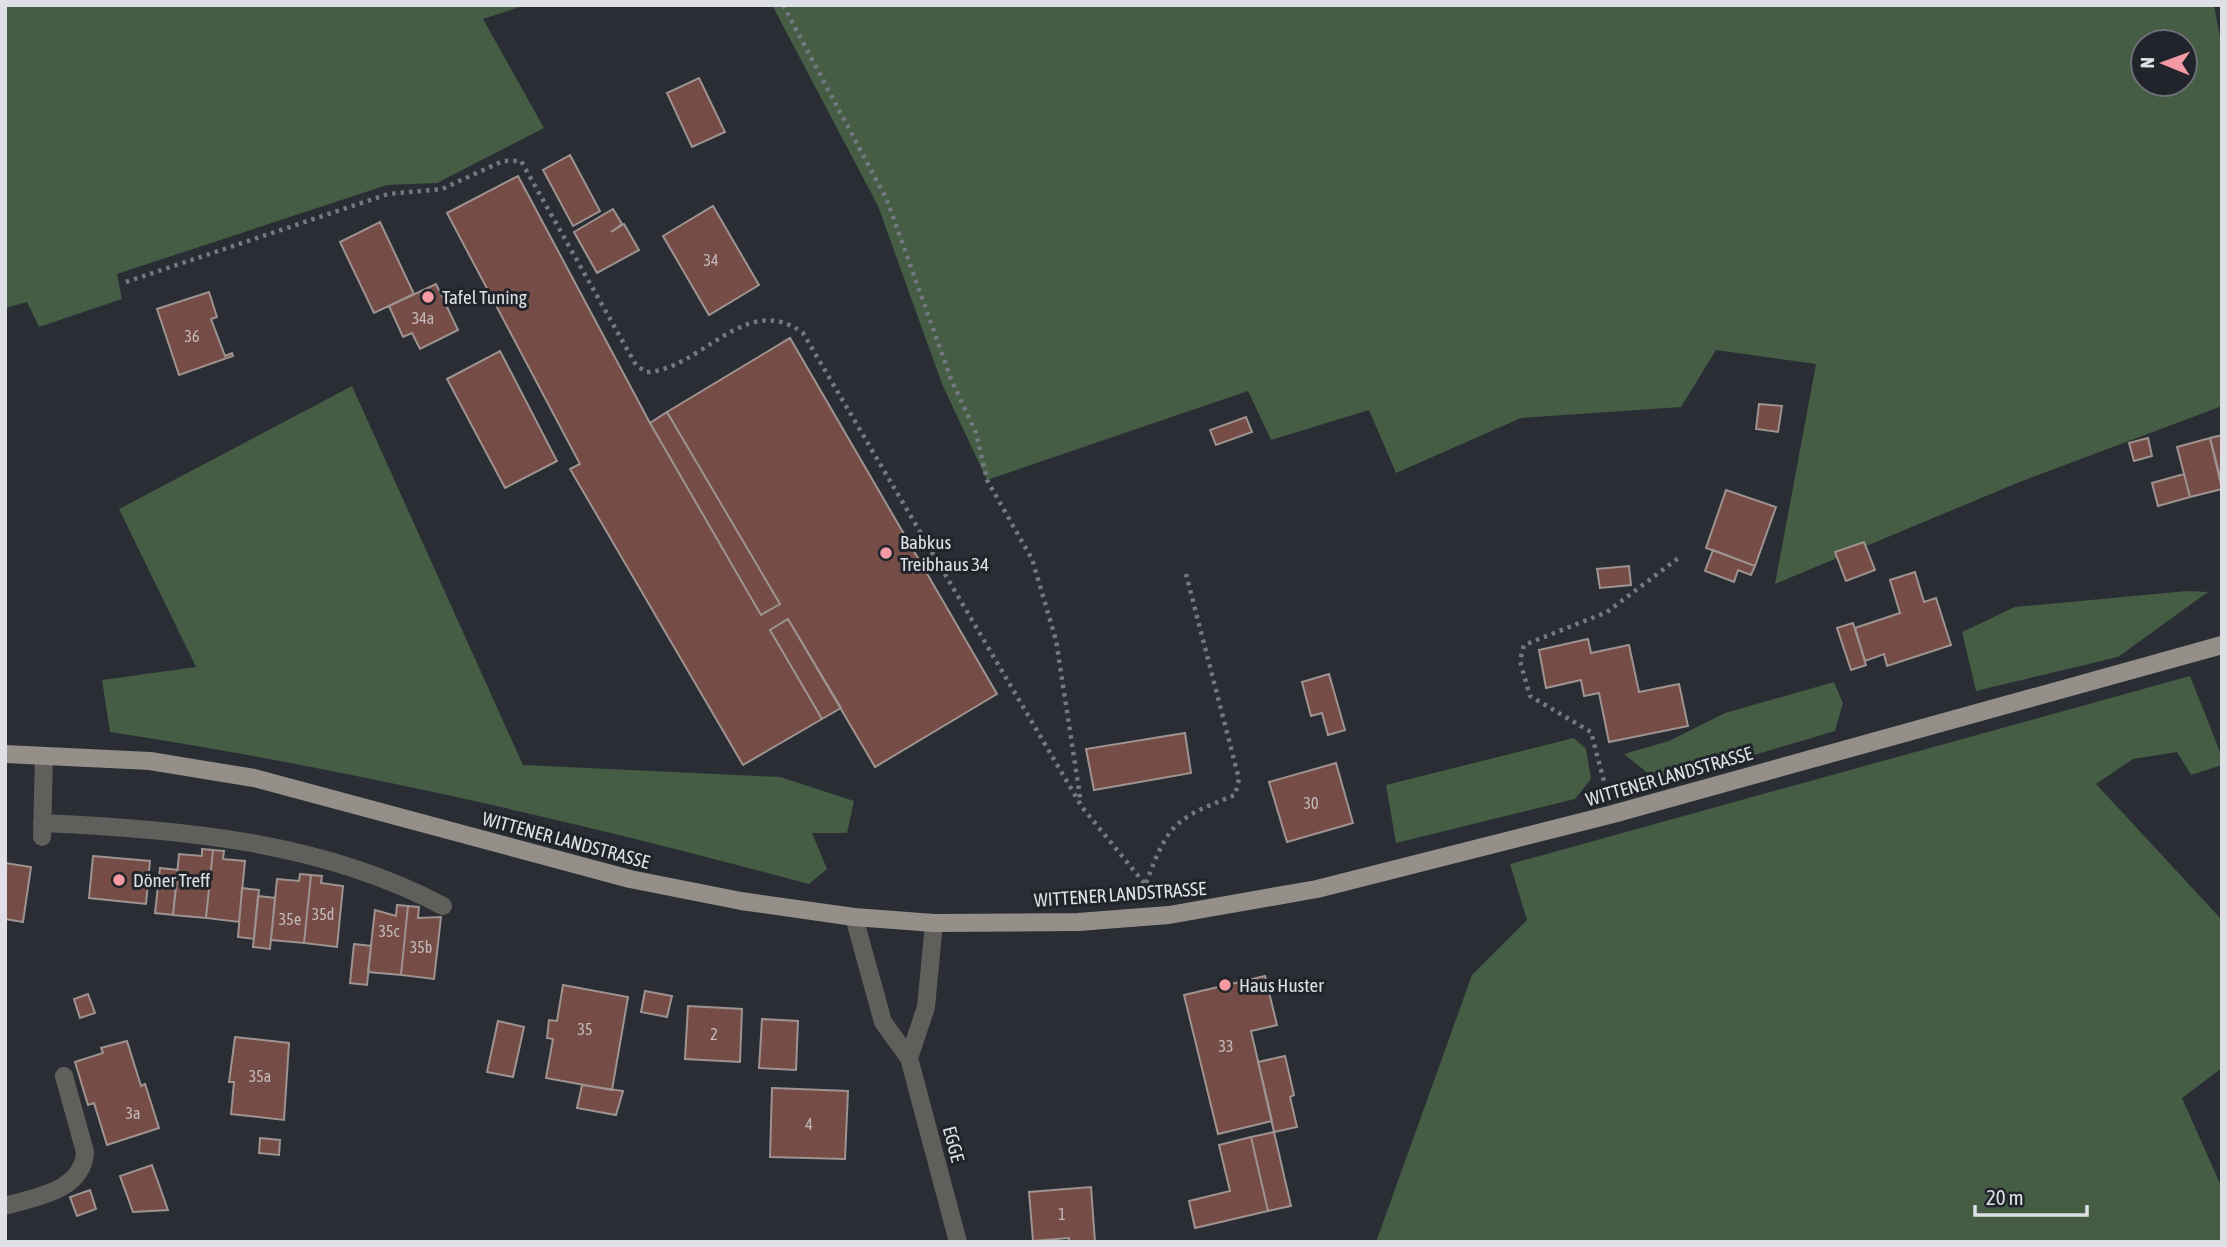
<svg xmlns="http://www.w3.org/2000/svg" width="2227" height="1247" font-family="'Asap Condensed',sans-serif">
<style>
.green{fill:#445d44;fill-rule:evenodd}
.building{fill:#754d46;stroke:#9e9391;stroke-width:2}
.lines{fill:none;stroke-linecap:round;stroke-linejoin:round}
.path{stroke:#75787e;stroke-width:4.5;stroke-dasharray:3.5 5;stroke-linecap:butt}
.minor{stroke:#615f5c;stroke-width:18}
.major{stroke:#949089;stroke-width:18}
.poi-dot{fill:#f49aa4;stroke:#21242a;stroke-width:2.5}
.labels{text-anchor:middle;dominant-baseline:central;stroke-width:6;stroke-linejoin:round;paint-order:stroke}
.number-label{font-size:16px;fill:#c4bbbd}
.poi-label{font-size:19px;fill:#dee0e5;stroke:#21242a;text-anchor:start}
.street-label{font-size:19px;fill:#dee0e5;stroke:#21242a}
</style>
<rect width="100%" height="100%" fill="#2a2d34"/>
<path class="green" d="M5,5h521l-43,14 61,109 -107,55 -50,2 -270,89 5,25 -83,28 -12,-25 -22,6z
M772,5h1442l8,43v358l-200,75 -247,103 41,-220 -100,-14 -35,57 -160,11 -125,55 -27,-63 -98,30 -23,-49 -261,89 -45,-96 -64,-178zM2143,42h42v42h-42z
M352,386l171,379 257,12 74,24 -7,32h-35l15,36 -18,15c-230,-62 -463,-116 -699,-152l-8,-52 94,-13 -77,-158z
M2187,591l21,1 -90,65 -142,34 -14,-59 53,-25z
M2190,676l32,81v8l-31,10 -14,-23 -44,7 -37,25 126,136v148l-40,30 40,90v54h-846l96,-267 55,-55 -17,-56z
M1834,682l9,21 -8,28 -175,52 -36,-29 45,-13 56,-28z
M1574,738l12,11 5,30 -16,20 -179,44 -10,-58z"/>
<path class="building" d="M699,78l26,54 -33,15 -25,-54z
M570,155l30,56 -27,15 -30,-56z
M518,176l132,247 111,192 19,-11 -113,-192 123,-74 207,356 -122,73 -87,-148 -18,11 52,89 -79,46 -173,-296 10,-5 -133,-251z
M713,206l46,79 -50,30 -46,-79z
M613,209l9,15 -11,8 13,-8 15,26 -42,23 -23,-41z
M380,222l34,72 -40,19 -34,-71z
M436,284l22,46 -38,19 -8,-16 -9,4 -14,-31z
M209,292l8,25 -6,2 14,37 7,-3 1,3 -54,19 -22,-66z
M500,351l57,110 -52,27 -58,-109z
M1759,404l23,2 -4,26 -22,-3z
M667,412l113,192 -19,11 -111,-192z
M1246,417l6,15 -36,13 -6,-15z
M2222,435v49l-12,-46z
M2148,438l4,18 -18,5 -5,-18z
M2210,438l12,51 -32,8 -13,-50z
M2184,474l6,23 -32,9 -6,-23z
M1726,490l50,17 -21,59 -49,-18z
M1864,542l11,28 -29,11 -11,-29z
M1713,550l42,16 -4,9 -13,-5 -4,12 -29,-11z
M1629,566l2,19 -31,3 -3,-19z
M1915,572l9,30 12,-4 15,47 -64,21 -3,-12 -19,7 -10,-33 45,-15 -10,-33z
M788,619l53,89 -19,11 -52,-89z
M1853,623l13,42 -15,5 -14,-42z
M1588,639l3,14 38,-8 10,47 40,-8 9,42 -79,16 -10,-49 -15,3 -3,-16 -35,8 -7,-38z
M1329,674l16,56 -17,5 -6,-22 -11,3 -9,-34z
M1185,733l6,40 -97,17 -8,-41z
M1336,763l17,60 -66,19 -18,-60z
M202,849l11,1 -7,68 -33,-3 6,-61 23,2z
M213,850l11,1 -1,8 22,2 -6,61 -33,-4z
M93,856l57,5 -4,43 -57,-6z
M5,863l26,4 -8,55 -18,-3z
M160,868l18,2 -5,45 -18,-2z
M300,874l11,1 -7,68 -33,-3 6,-61 22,2z
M311,875l11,1 -1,7 22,3 -6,61 -33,-4z
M242,888l17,2 -5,49 -16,-2z
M258,896l17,2 -5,51 -17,-2z
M397,905l11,1 -7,69 -33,-3 7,-62 21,6z
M408,906l11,1 -1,11 23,-1 -7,62 -33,-4z
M354,944l17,2 -4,39 -17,-2z
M1265,976l12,49 -26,6 21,90 -54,13 -34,-139z
M563,985l65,12 -16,93 -66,-12 7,-39 -6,-1 2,-18 8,1z
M645,991l27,5 -5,21 -26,-5z
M88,994l7,19 -15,5 -6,-19z
M688,1006l54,3 -2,53 -55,-3z
M762,1019l36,2 -2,49 -37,-2z
M498,1021l26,6 -11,50 -26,-5z
M235,1037l54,6 -5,77 -53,-6 3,-32h-5z
M127,1041l14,45 4,-2 14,44 -52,17 -13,-42 -6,2 -13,-43 28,-9 -2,-5z
M1285,1056l9,39 -4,2 7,30 -23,5 -16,-70z
M582,1085l41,6 -7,24 -39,-7z
M772,1088l76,3 -3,68 -75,-2z
M1274,1132l17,74 -23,5 -17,-74z
M1251,1137l17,74 -73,17 -6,-27 41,-10 -11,-46z
M260,1138l20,2 -1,15 -20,-2z
M152,1165l16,45 -35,2 -13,-36z
M1091,1187l4,55h-26v-4l-36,3 -4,-49z
M90,1190l6,19 -19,7 -7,-19z"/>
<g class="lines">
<path class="path" d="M783,5l104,195 64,179 25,54 11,47 45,79 24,81 25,163
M126,282l262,-88 54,-5 61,-28h18l115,204 10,7c54,-1 100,-82 157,-39l279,474 67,82
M1606,789l-15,-57 -61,-36 -10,-35 4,-16 83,-33 74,-56
M1146,883c23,-61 29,-64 89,-88l4,-16 -53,-205"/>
<path class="minor" d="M42,823c136,6 279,18 401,83
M42,837l2,-81
M854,917l29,105 26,36 49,184
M909,1058l17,-51 8,-84
M5,1206c30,-9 78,-15 80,-54l-21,-76"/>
<path class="major" d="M5,754l145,7 104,17 376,101 111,22 113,16 80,6 144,-1 91,-7 148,-26 296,-75 609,-169"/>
</g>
<g class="poi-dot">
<circle cx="428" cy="297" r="7"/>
<circle cx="886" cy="553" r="7"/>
<circle cx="119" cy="880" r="7"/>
<circle cx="1225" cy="985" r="7"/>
</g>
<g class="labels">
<g class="number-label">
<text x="711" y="260">34</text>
<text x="423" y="318">34a</text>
<text x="192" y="336">36</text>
<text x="1311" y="803">30</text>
<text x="323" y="914">35d</text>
<text x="290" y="919">35e</text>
<text x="389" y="931">35c</text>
<text x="421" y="947">35b</text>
<text x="585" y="1029">35</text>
<text x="714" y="1034">2</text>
<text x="1226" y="1046">33</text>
<text x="260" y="1076">35a</text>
<text x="133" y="1113">3a</text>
<text x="809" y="1124">4</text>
<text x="1062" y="1214">1</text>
</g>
<g class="poi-label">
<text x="442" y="297">Tafel Tuning</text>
<text x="900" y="542">Babkus<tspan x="900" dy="22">Treibhaus 34</tspan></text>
<text x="133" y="880">Döner Treff</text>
<text x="1239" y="985">Haus Huster</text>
</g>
<g class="street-label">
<text transform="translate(1669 776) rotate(-16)">WITTENER LANDSTRASSE</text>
<text transform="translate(566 840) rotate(15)">WITTENER LANDSTRASSE</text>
<text transform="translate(1120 894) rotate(-4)">WITTENER LANDSTRASSE</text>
<text transform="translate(954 1144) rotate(75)">EGGE</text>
</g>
</g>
<rect width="2227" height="1247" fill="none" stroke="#dee0e5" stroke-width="14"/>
<g transform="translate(2164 63) rotate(271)"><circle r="33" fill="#21242a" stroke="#6d6f75" stroke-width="2"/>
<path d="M0-5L12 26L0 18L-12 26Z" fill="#f49aa4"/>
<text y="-10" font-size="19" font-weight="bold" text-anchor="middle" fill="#dee0e5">N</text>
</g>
<path d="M1975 1205v10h112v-10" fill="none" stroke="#dee0e5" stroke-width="3.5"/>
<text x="1986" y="1205" font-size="21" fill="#dee0e5" stroke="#21242a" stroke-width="5" paint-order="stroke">20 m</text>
</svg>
